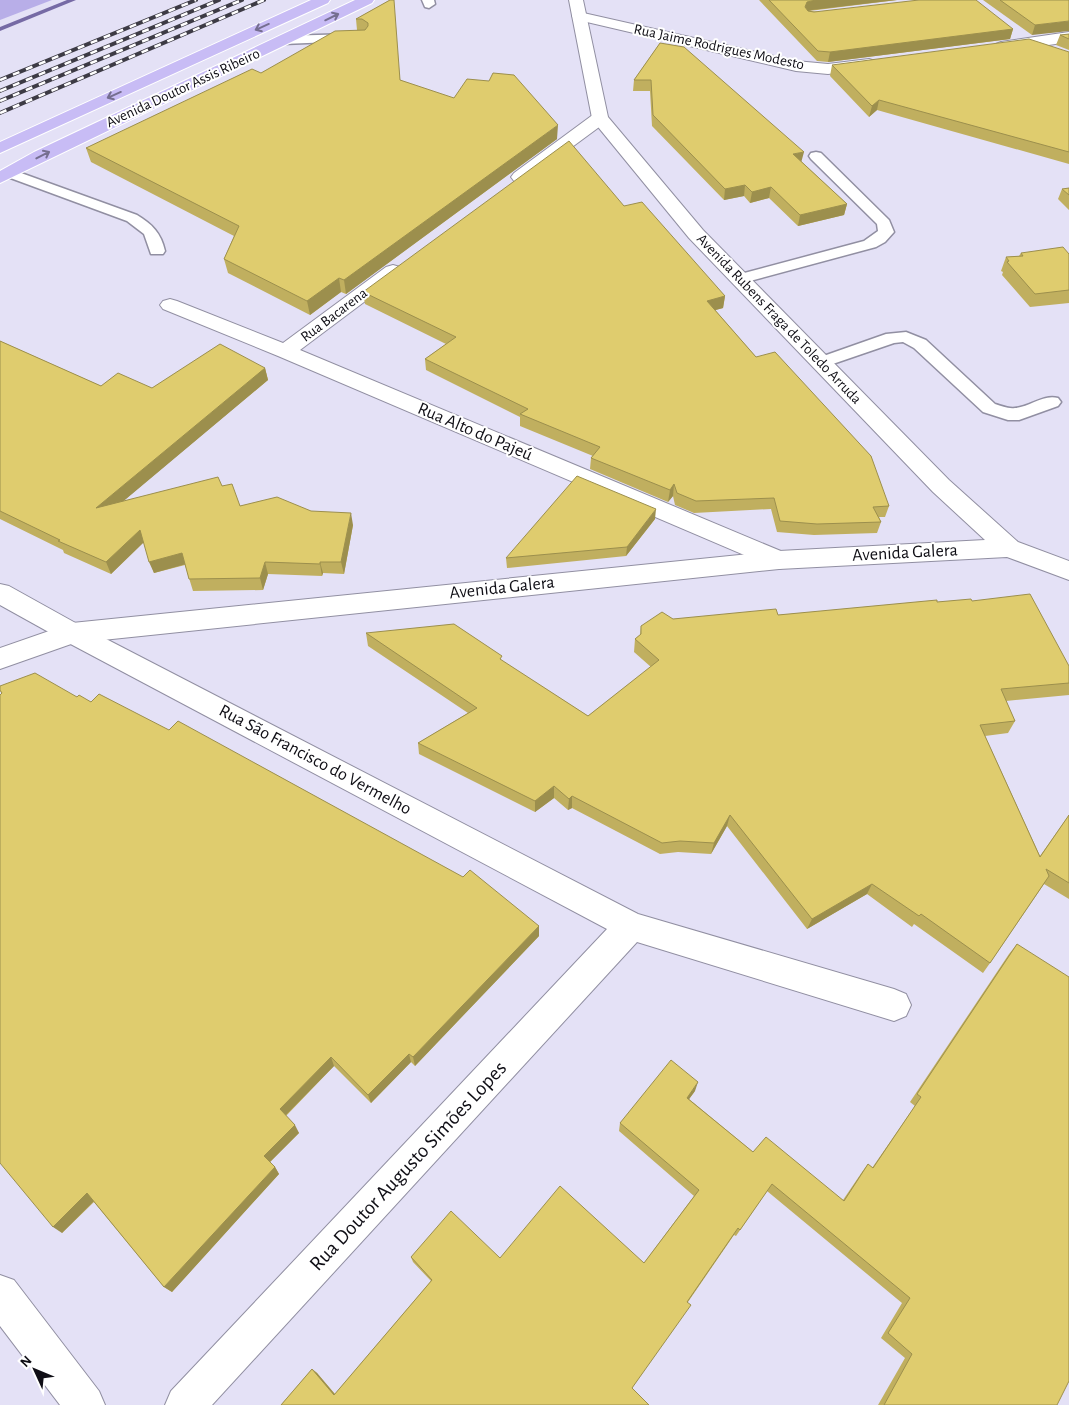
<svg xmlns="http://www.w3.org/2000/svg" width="1069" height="1405" font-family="'Alegreya Sans',sans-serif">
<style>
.green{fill:#b8aee8}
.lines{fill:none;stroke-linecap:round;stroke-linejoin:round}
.stream{fill:#766aa5;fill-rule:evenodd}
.service-casing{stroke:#918fa2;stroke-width:3}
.minor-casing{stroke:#918fa2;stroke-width:2}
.tertiary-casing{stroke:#918fa2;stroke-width:2}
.primary-casing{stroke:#fff;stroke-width:2}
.service{fill:#fff;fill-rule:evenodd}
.minor{fill:#fff;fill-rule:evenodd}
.tertiary{fill:#fff;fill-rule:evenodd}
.primary{fill:#c8bcf5;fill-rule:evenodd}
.rail-casing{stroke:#3d3b45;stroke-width:4}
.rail{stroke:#fff;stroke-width:2.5;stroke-dasharray:7;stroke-linecap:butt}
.wall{fill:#c0af5f}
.shaded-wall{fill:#9c8f4d}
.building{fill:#dfcc6e;stroke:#9c8f4d}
.oneway{stroke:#756e90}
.labels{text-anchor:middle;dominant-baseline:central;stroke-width:4;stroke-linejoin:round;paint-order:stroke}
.far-street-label{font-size:15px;fill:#0f0e15;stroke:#fff}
.street-label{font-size:18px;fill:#0f0e15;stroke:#fff}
.near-street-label{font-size:21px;fill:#0f0e15;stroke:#fff}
</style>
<rect width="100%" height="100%" fill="#e4e1f6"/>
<path class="green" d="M0,0h52l-52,20z"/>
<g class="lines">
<path class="stream" d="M67,0h9l-76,31v-4z"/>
<defs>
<path id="service" d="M422,0h12l1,4 -6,4 -4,-1z
M352,34l6,4 -2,3 -73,3 -6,-4 6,-4z
M816,152l5,1 68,67 5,12 -9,10 -9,5 -137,37 -6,-2 -2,-3 2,-3 131,-35 14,-10 -1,-7 -66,-65 -2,-3 2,-3z
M10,169l127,46c15,9 24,18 28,36l-2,3h-12l-7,-20 -17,-13 -122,-45 -2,-3 2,-3z
M906,332l20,8 69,64c7,2 13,5 20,4 15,-1 28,-14 43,-10l3,4 -3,4 -39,14h-11l-25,-8 -69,-64 -11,-6 -9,1 -73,25 -6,-1 -3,-4 3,-4 71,-25z"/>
<path id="minor" d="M579,12l217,49 32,3 41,-5 6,2 2,3 -2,3 -6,2 -41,5 -32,-3 -222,-52 -2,-3 2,-3z
M1069,32v10l-68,10 -5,-2 -3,-3 3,-3 5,-2z
M600,113l6,1 2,4 -2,4 -80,59 -6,1 -6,-1 -3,-4 3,-4 80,-59z
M393,265l7,2 3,4 -3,4 -100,75 488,204 3,6 -3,6 -9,3 -9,-3 -492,-210 -115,-47 -3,-4 3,-4 7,-2 7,2 106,42 103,-76z
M0,584l9,2 72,40 557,288 256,75 12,5 5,11 -5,11 -12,5 -257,-79 -425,463h-47l6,-14 436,-462 -544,-289 -63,-35z
M0,1275l14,5 85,111 6,14h-45l-60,-79z"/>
<path id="tertiary" d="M569,0h14l25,117 95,113 246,250 69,62 51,19v19l-62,-23 -228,12 -705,74 -74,26v-21l72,-25 707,-72 206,-11 -52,-48 -244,-254 -95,-116 -2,-4z"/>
<path id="primary" d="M311,0h19l-2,3 -328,150v-11z
M355,0h19l-2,3 -372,180v-12l34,-19z"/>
</defs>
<use href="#service" class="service-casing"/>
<use href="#minor" class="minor-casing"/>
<use href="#tertiary" class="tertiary-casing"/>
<use href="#primary" class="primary-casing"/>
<use href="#service" class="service"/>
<use href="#minor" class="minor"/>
<use href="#tertiary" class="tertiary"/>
<use href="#primary" class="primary"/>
<defs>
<path id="rail" d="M0,80l196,-80
M0,91l219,-91
M0,101l242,-101
M0,113l264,-113"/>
</defs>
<use href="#rail" class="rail-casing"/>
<use href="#rail" class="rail"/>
</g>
<path class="wall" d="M390,0l10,80 157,59 -211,155 -5,-2 -31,23 -82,-42 -4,-14 10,-23 -143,-74 -5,-14 175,-75 96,-43 -1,-11z
M759,0h138l-88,11 204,18 -3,10 -182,23 -11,-1z
M983,0h86l-37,35z
M1069,34v16l-13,-5 4,-10z
M660,43l142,119 45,42 -3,11 -46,11 -29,-28 -19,5 -6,-7 -20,4 -72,-74 -2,-35h-17l1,-11z
M1069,52v112l-192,-54 -8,7 -39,-41 2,-11z
M1069,188v22l-11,-11 4,-10z
M624,206l101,90 -2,12 -8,2 41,47 133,149 -4,11h-6l2,5 -4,11 -63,2 -37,-3 -6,-23 -77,4 -19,-8 -2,-9 -5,6 -78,-33 1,-11 2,-2 -73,-30v-9l-94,-47 -1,-11 21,-15 -81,-40 -2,-12z
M1021,253l48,1v49l-39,4 -28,-32 1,-3 -2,-1 5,-14 13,-1z
M0,341l101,45 51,2 113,-20 3,12 -145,121 99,-15 18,20 71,5 42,14 -9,49 -21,-1 -1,3 -54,-2 -5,16 -70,1 -8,-26 -31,8 -10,-31 -33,32 -47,-21 -1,-3 -63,-31z
M655,519l-29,37 -119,12 -1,-10z
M972,601l97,65v29l-63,6 9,20 -7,12 -23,3 55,120 29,-41v84l-25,-15 -54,79 -7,10 -69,-49 -2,3 -45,-33 -60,35 -80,-103 -16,28 -33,-2 -18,2 -88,-46 -4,2 -14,-12 -19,14 -116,-58 -1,-11 50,-30 -100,-67 -2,-13 136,28 86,55 63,-49 -17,-15 1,-13 5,-4 1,-9 32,-7 105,-4 159,-13z
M0,691l77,6 14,5 448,234 -124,130 -4,-4 -40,41 -37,-37 -48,50 13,17 -29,29 5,5 4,7 -107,118 -8,-5 -70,-85 -32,31 -60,-539z
M1017,944l40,461h-179l27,-47 -24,-20 21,-35 -135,-112 -31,45 -2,-1 -46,67 -56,86 -351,17 31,-36 5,4 18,21 96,-113 -18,-19 -2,-5 89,1 144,5 50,-67 -75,-65 1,-8 75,-32 -6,8 64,53 90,48 19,-28 6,-8 4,4 43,-62 -5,-4 99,-148z"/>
<path class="shaded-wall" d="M816,0h81l-85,10 -7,2v-5l2,-5z
M1069,21v10l-37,4 3,-10z
M1013,29l-3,10 -182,23 2,-10z
M879,100l-2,10 -8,7 3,-11z
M558,125l-1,14 -211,155 -2,-14z
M804,152l-3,11 -8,-9z
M745,185l-1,11 -20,4 1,-11z
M771,187l-2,11 -19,5 2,-11z
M847,204l-3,11 -46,11 2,-11z
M339,278l2,14 -31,23 -3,-14z
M725,296l-2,12 -18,5 2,-12z
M265,368l3,12 -167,140 -5,-12z
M674,484l-1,12 -5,6 2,-12z
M656,509l-1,10 -29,37 1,-9z
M351,513l2,12 -9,49 -3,-12z
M140,530l5,11 -34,33 -5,-12z
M182,553l4,11 -32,9 -5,-11z
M265,562l3,12 -5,16 -3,-12z
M320,562l3,11 -1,3 -2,-12z
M554,786v12l-19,14v-11z
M572,796v12l-4,2 1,-11z
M730,815l-3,11 -16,28 3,-11z
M872,884l-5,10 -60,35 5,-10z
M539,926v10l-124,130 -2,-9z
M409,1054l2,8 -40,41 -3,-8z
M331,1057l3,9 -50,51 -4,-8z
M698,1082l-3,9 -11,15 3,-8z
M295,1125l4,8 -30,30 -5,-7z
M275,1167l4,7 -107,118 -8,-5z
M87,1193l8,7 -33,33 -9,-6z
M312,1369l5,4 21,25 -4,-3z"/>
<path class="building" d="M390,0h4l6,80 54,18 13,-19 22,2 4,-8 21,2 44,50 -214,155 -5,-2 -32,23 -83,-42 15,-33 -153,-78 166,-79 9,4 74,-42 30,-1 3,-4v-3l-6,-4h-6z
M769,0h47l-9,2 -2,5 3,4 6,1 105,-12h57l37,29 -183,23 -12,-1z
M1000,0h69v21l-34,4z
M1069,34v5l-9,-4z
M1029,39l40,13v100l-190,-52 -7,6 -40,-41z
M660,43l24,4 120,105 -11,2 54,50 -47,11 -29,-28 -19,5 -7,-7 -20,4 -72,-74 -2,-35h-17z
M569,141l55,65 18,-4 83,94 -18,5 49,56 19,-5 96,104 18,50 -16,1 8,15 -64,2 -37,-3 -6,-23 -78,3 -19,-8 -3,-9 -4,6 -79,-32 9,-11 -80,-33 8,-5 -103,-50 31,-22 -93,-45z
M1069,188v7l-7,-6z
M1063,247l6,7v36l-34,4 -28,-32 2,-1 -3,-4 17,-1 -2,-3z
M0,341l101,45 17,-13 34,15 68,-44 45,24 -169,140 122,-31 4,9 10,-2 8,22 37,-9 34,14 40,2 -10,49h-21v2l-55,-2 -5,16 -71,1 -7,-26 -33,9 -9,-32 -34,32 -48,-21 2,-1 -60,-29z
M577,476l79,33 -29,38 -121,11z
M1030,594l39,72v17l-68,6 14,32 -35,4 60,132 29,-42v68l-23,-14 3,7 -59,87 -69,-49 -2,2 -47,-32 -60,35 -82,-104 -16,28 -34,-2 -18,2 -90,-47 -3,3 -15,-13 -19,15 -117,-58 59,-35 -111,-75 88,-9 48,32 -2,3 88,57 71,-56 -24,-21 6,-5v-8l21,-14 11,7 103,-10 2,6 159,-15v2l34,-3 1,2z
M35,673l42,24 2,-2 12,7 8,-8 70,36 9,-9 285,156 7,-7 69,56 -126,131 -4,-3 -41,41 -37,-38 -51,52 15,16 -31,31 11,11 -111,120 -77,-94 -34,34 -53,-64v-468l2,-2 -2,-3v-4z
M1017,944l52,33v404l-12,24h-173l28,-51 -24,-21 22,-35 -138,-114 -32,46 -2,-2 -51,74 4,3 -59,83 17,17h-368l31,-36 22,26 98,-115 -21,-23 40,-46 49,47 60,-72 84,77 55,-73 -79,-67 51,-63 27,22 -11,16 66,54 13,-15 78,64 24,-37 5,4 48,-71 -4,-3z"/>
<defs><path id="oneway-shaft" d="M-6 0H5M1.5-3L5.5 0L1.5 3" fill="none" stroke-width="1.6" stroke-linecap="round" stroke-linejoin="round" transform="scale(1.25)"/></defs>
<g class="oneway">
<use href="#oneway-shaft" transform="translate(332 17) rotate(-26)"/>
<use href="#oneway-shaft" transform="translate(262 27) rotate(156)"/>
<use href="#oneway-shaft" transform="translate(114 95) rotate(156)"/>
<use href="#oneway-shaft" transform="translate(43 155) rotate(-27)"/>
</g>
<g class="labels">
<g class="far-street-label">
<text transform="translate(719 47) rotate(12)">Rua Jaime Rodrigues Modesto</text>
<text transform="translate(183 88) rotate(-25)">Avenida Doutor Assis Ribeiro</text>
<text transform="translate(334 315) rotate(-37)">Rua Bacarena</text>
<text transform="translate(779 319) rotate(46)">Avenida Rubens Fraga de Toledo Arruda</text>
</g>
<g class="street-label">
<text transform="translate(475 432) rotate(23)">Rua Alto do Pajeú</text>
<text transform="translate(905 553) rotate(-3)">Avenida Galera</text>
<text transform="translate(502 588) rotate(-6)">Avenida Galera</text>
<text transform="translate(315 760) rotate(28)">Rua São Francisco do Vermelho</text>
</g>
<g class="near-street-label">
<text transform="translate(408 1166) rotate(-47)">Rua Doutor Augusto Simões Lopes</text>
</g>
</g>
<g transform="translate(35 1370) rotate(314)" stroke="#ffffff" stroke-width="4" paint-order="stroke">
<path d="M0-4L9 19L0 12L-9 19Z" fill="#0f0e15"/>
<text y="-8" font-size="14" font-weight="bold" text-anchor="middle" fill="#0f0e15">N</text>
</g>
</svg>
